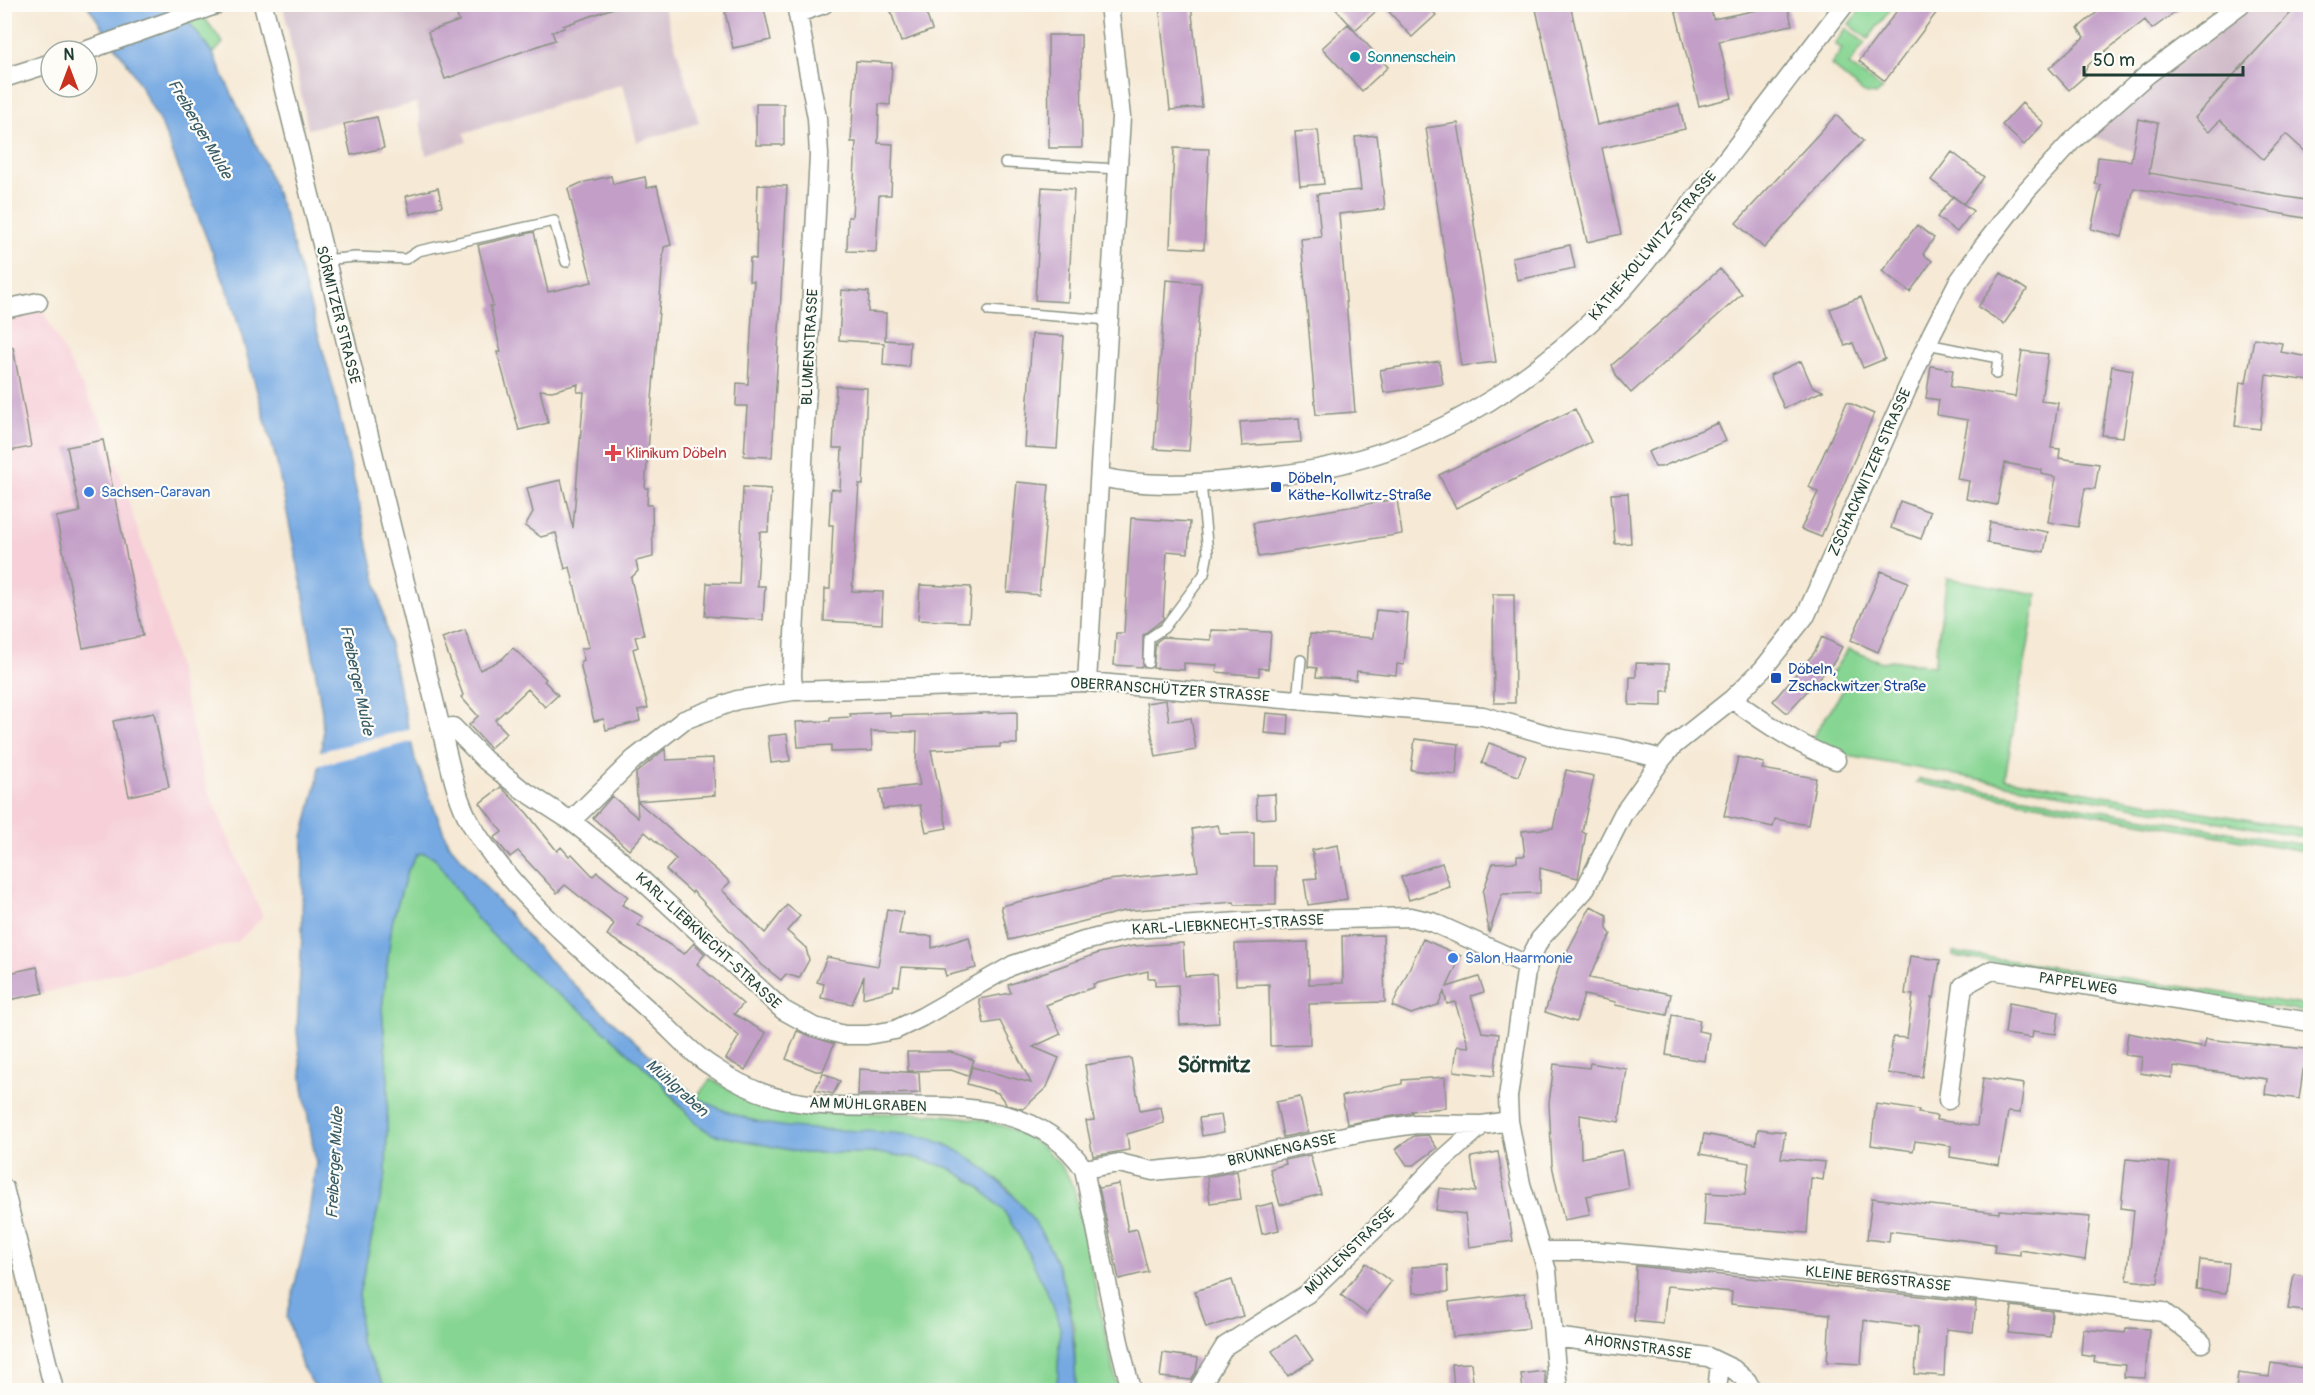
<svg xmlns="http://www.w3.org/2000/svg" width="2315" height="1395" font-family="Pangolin,sans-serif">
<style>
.built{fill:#f6cfd8}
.industrial{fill:#d1bdca}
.green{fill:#87d593;stroke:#538964;stroke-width:1.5}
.water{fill:#76a9e2;stroke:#4a738b;stroke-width:1.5}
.pier{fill:#f6e9d5}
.building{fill:#c39fc7}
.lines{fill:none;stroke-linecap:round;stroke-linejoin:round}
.service-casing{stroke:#8a9384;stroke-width:12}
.minor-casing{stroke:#8a9384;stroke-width:21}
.service{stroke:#fff;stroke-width:9}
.minor{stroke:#fff;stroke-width:18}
.culture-dot{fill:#0f9aa8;stroke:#fdfcf7;stroke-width:2}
.health-dot{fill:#e0444e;stroke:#fdfcf7;stroke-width:2}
.transit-dot{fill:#1a4fb4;stroke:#fdfcf7;stroke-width:2}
.shop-dot{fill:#3f7fe0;stroke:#fdfcf7;stroke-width:2}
.labels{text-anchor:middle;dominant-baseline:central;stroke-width:4.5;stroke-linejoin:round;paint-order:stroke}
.culture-label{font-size:15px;fill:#0d838f;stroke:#fdfcf7;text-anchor:start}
.street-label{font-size:15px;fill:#1f3d34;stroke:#fdfcf7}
.health-label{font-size:15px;fill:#be3a42;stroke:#fdfcf7;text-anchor:start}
.transit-label{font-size:15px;fill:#164399;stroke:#fdfcf7;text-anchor:start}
.shop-label{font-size:15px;fill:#366cbe;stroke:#fdfcf7;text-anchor:start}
.water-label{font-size:16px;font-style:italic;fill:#395d68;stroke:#fdfcf7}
.district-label{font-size:21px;font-weight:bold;fill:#1f3d34;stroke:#fdfcf7}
</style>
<rect width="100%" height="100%" fill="#fdfcf7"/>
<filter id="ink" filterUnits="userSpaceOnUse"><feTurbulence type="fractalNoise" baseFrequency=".0167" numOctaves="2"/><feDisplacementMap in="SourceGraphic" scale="12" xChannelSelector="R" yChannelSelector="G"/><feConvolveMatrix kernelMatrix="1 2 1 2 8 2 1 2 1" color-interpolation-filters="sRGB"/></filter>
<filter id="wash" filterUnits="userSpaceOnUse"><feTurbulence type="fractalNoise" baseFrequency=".008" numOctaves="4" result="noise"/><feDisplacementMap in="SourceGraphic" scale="24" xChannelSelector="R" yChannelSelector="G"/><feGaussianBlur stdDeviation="1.35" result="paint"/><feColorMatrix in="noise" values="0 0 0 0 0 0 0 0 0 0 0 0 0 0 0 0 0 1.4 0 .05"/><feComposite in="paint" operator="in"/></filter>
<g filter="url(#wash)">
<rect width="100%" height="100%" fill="#f6e9d5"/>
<path class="built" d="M38,302l68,129 59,184 41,171 57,131 -26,25 -194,51 -39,5v-688z"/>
<path class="industrial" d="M283,5h380l36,118 -62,19 -14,-58 -159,49 3,9 -41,13 -9,-52 -109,26z
M2256,5h54v220l-171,-31 4,-39 -53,-20 80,-66z"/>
<path class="green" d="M176,5h19l28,38 -10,11z
M1864,5h30l-26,34 -19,-15z
M1846,28l19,15 -16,22 34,24 -7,6 -12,-2 -33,-28 11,-16 -7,-5z
M1947,578l90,16 -32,184 305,52v8l-467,-83 -11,-3 -22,-11 34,-52 -14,-13 18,-27 34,13 9,-2 43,6z
M1919,779l391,67v6l-394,-69z
M424,853l10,4 114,130 32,22 82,74 16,22 34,29 92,19h73l35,4 38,11 27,17 27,26 20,33 29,61 7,22 -3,63h-670l-27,-48 -1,-48 27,-121 2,-92 -6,-72 10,-86 15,-51 10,-18z
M1953,952l357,54v7l-357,-57z
M711,1079c23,13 50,27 76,31 90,13 241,-25 287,78l44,202h-42l-2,-62 -6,-31 -14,-42 -45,-66 -31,-25 -32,-20 -80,-12 -64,-2 -42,-6 -44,-16 -20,-11z"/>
<path class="water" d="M87,5h89l37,49 51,108 20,51 50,177 81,369 33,84 86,101 48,49 114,104c78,44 135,27 216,38 29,4 54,18 76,37 75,63 85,126 88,218h-19l3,-63 -7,-22 -29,-61 -20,-33 -27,-26 -27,-17 -38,-11 -35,-4h-73l-92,-19 -17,-11 -33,-40 -82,-74 -32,-22 -39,-35 -32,-33 -43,-62 -10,-4 -7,1 -10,18 -15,51 -10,86 6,72 -2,92 -27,121 1,48 27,48h-70l-15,-23 -15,-50 18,-75 11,-79 -13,-75 -6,-57 5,-97 1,-97 14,-55 6,-47 -1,-22 -19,-122 -27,-132 -44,-157 -70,-176 -31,-57z"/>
<path class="pier" d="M412,729l3,12 -99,25 1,-14z"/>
<g id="blocks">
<path class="building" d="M453,4h162l1,3 -53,19 1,2 -12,4 3,8 -110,39 -17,-47 31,-11z
M756,4h7l8,36 -38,8 -8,-36z
M911,4h12l9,26 -31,12 -10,-30z
M1159,4h32l11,103 -32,3z
M1331,4h95l10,11 -24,22 -29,-32 -28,25z
M1557,4h13l27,121 82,-20 6,24 -83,19 19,86 -34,8 -51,-233z
M1674,4h36l3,15 74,-15 5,21 -73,16 13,57 -33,8z
M1902,4h41l-58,77 -26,-20z
M2107,4h79l-34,25 -7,-9 -57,45 -4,7 2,3 -17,15 -20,-22 35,-31 -6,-9z
M2299,4h11v152l-24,-22 -23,25 -43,-39 -11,12 -15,-14z
M1348,24l40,43 -26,24 -40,-43z
M1048,35h33l1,113h-33z
M856,61l36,2 -2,42 -11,-1 -1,39 15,1 -2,51h-12l-3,57 -29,-1 1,-34h4l4,-75h-5z
M2022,103l22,20 -20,22 -22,-20z
M756,104h28v41h-28z
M1836,115l27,26 -99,107 -28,-25z
M377,117l7,31 -33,7 -7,-31z
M2138,119l20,4 -9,50 161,28v18l-176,-31 -12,49 -31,-8 10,-44 -6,-1 3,-27 33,4z
M1458,123l38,239 -35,4 -35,-238z
M1318,130l6,54 -24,2 -5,-54z
M1377,135l8,74 -46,5 16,198 -39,3 -15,-176 20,-2 -4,-43 44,-4 -6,-53z
M1174,148l35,1 -5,100 -34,-2z
M1952,152l32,25 -21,27 -32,-24z
M611,176l2,8 32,-7 2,11 10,-2 14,59 -7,2 -19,241h3l-1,17h5l1,52 -17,4 2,10 -7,7 13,57 -9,2 3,10 -5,2 15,59 -10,2 2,11 -34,9 -2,-11 -10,2 -13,-53v-7l3,-1 -3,-11 8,-2 -19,-80 -5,2 -9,-36 -15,4 -16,-11 8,-14 -6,-24 34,-8 12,48 11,-136h-7l1,-8 -26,7 -12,-1 8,33 -29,7 -22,-78h4l-11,-46h3l-15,-61 56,-13 14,60 44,-10 -24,-93 13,-6z
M758,185l29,1 -15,271 -28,-1 3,-50h-11l1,-23 11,1 6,-103h-5l1,-23 6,1z
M1042,187l32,2 -6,113 -33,-2z
M438,188l4,18 -32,8 -4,-18z
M1953,196l20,15 -16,21 -20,-15z
M1917,225l17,13 -11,16 9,7 -22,31 -28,-21z
M1570,245l5,23 -58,12 -5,-23z
M1720,269l22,25 -111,99 -14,-16 -5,-12z
M2001,273l26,17 -23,34 -26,-17z
M1166,280l35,3 -12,168 -35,-2z
M842,290l27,2 -1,20 18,1 -1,27 25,2 -1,25 -26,-2 1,-22 -45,-3z
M1861,297l24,62 -22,9 -10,-25 -8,3 -15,-37z
M1032,334l32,2 -7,113 -32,-2z
M2254,338l28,5 -2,9 30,5v24l-44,-6 -6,54 -25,-3 5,-44 6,1z
M13,347l18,100 -27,5v-104z
M2022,351l26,3 -7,47 17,2 -7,45 9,1 -1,9 40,6 -4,25 -10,-1 -7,39 -30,-5 8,-45 -15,-3 1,-4 -37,-7 -8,42 -31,-6 3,-18 -12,-2 11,-59 -31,-5 2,-15 -13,-2 5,-32 22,4 -3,17 65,10z
M1439,361l4,23 -59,9 -4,-23z
M1801,361l11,25 11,5 -39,17 -14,-33z
M2112,366l21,4 -10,67 -21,-2z
M836,386l31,2 -4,97 -4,-1 -7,107 31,1 -1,32 -58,-3 1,-32h5l3,-64h-4l2,-36 9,1 2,-42h-9z
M1847,402l27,12 -53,123 -20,-8 17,-37 -9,-5z
M1575,409l16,33 -135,66 -17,-33z
M1299,418l2,24 -59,4 -2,-24z
M1718,423l8,18 -65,26h-6l-7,-15z
M103,440l40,196 -60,12 -27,-131 24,-5 -13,-65z
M1017,482l32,3 -10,110 -32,-3z
M743,487l28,2 -3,43h-8l-3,54h8l-2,34 -58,-4 2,-33 32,1z
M1628,493l3,50 -16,1 -4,-50z
M1397,499l5,35 -143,23 -6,-34z
M1900,501l30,11 -9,27 -30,-11z
M1131,518l59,4 -2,31 -21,-2 -4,68 -20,16v32l-29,-2 2,-32h8z
M1990,522l58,10 -4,20 -57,-9z
M1881,571l27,11 -30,70 -27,-12z
M920,585l51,2 -2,35 -51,-2z
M1493,594h21l1,109h-21z
M1376,610l32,3 -4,52 -7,-1 -1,11 -39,-4 -1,9 -40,-3 1,-9 -9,-1 2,-33 63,4z
M465,630l15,40 21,-10 12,-12 33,31 -2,2 14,14 -13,12 -17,-18 -33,31 12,13 -17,15 -21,-23 9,-9 -17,-19 2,-2 -21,-57z
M1211,630l60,2 -3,37 -9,-1v8l-43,-4 1,-7 -33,-2v7l-31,-2 3,-26 7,-5 48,3z
M1822,637l20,10 -8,15 -47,51 -14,-12 41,-48z
M1636,663l33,1v27h-7v15l-33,-1 1,-28h6z
M1166,700l3,21 22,-3 5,32 -40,7 -10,-54z
M890,712v4l127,-4v32h-17v3l-69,3 16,78 -21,4 -6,-27 -37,4 -3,-19 40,-5 -4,-18 1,-35 -46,-1 1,20 -41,1v-7l-33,2 -2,-25 34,-1v-3l21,-1 -1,-3z
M154,713l15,74 -40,9 -16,-75z
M1266,713l23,2 -1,20 -24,-2z
M787,734l3,27 -19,2 -3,-27z
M1415,739l44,5 -3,31 -45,-5z
M1489,743l37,13 -8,20 -36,-13z
M665,749l1,11 47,-2 2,37 -78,6 -1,-28z
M1738,757l26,6 -2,6 54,9 -8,47 -33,-6 -2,8 -49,-11z
M1566,770l28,6 -12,56 4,1 -8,45 -38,-10v25l-38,1 -13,39 -6,-41 10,-29 24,-1v-6h8l-3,-25 31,-3z
M501,787l26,26 30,38 4,-4 8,9 3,-2 21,22 4,-4 31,25 -6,8 21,12 -5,8 46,29 10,-11 11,11 -8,10 46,40 -9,10 32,19 -21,37 -19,-11 13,-23 -75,-64 -57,-37 7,-11 -49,-39 -8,8 -39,-42 -8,6 -16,-19 8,-6 -22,-29z
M1275,794l1,24 -19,1 -1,-24z
M612,796l26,22 -1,-17 93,81 -8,8 43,43 22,-28 13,11 -13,15 19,17 3,12 -10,18 -13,-4 -5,6 -19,-15 -69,-74 -1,2 -26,-23 10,-11 -31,-27 -16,18 -36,-32z
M1218,825l2,9 34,-1v33h22v39h-41l-1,-3 -110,9 -115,29 -8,-34 107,-26 90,-9 -6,-42z
M1338,845l9,54 -39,6 -4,-26 13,-1 -5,-28z
M1442,863l8,24 -41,13 -8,-23z
M1591,906l16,9v14l4,5 -22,44 82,16 -4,21 -52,-10 1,-3 -32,-7 -8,27 -31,-10 14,-45z
M887,909l16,3 -4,23 33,1v12l37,-11 7,31 -30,8 -2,-7 -42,-2 -3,19 -5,-1 -1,5 -30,8 1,-22 -12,28 -31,-6 3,-14 -7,-2 10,-25 51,9z
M1383,935l2,67 -76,2 1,41 -40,1 -1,-62 -33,1 -1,-41 73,-2 1,42 34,-1 -1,-47z
M1423,939l38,17 -14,31 32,-10 5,15 -13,4 11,36 17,2 -5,42 -40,-5 3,-25 12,1 -14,-45 -8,2 -3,-12 -6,13 -27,9 -19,-8z
M1183,943l2,33 31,-2 3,49 -39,2 -2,-40 -23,1v-8h-7v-7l-55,13 1,3 -48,18 15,29 -28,13 26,11 -12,29 -24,22 -16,-4 -9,-12 -31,-9 5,-17 59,16 -31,-62 -16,3 -5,-25 32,-6 -3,-8 91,-32 34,-7z
M1910,956l30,4 -6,38 -2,-1 -10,80 -34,-4 5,-36 14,1 6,-43 -8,-1z
M37,967l6,26 -39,8v-27z
M2009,1003l50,9 -3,22 -23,-3 -1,7 -27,-4z
M1672,1015l28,5 -2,11 11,2 -4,28 -39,-6z
M797,1031l37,13 -11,27h-7l-30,-12z
M2128,1033l76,15 2,-9 100,10 -7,50 -34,-5 2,-15 -93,-13 -2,12 -32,-5 2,-16 -17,-2z
M907,1052h44l23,8 -6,16 -17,-6 -43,1z
M1131,1058l9,53 21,-4 3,16 -37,11 2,16 -36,6 -7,-35 8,-1 -9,-55z
M1590,1063l37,6 -8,53 -39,-7 1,43 41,-8 6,38 -42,8 4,19 -26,5 -12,-55 -3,-62 5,-39 35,4z
M859,1069l60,4 1,20 -62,2z
M823,1073l17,8 -7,13 -18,-4z
M1445,1077l1,31 -35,3 1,2 -65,11 -5,-28 60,-12v-4z
M1983,1078l41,6 -4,29 -12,-1 -9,53 -49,-8 1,-11 -36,-5 -2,10 -42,-6 5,-41 43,6 -1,3 19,3 -1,4 41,6z
M1300,1097l8,35 -25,5 -7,-35z
M1221,1115l3,17 -22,4 -3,-18z
M1758,1129l27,3 -4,26 44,4 -2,18 -12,-2 -4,55 -103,-8 2,-32 39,2 4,-32 -49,-9 4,-20 52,10z
M1428,1135l9,13 -23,17h-7l-11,-16 18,-13z
M1498,1152l15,89 -44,6 -4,-33 -29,-4 3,-22 37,4 -5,-35z
M1310,1155l11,39 -41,11 -10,-36 16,-5 -1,-4z
M2126,1159l44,4 -12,120 -31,-3 7,-70 -13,-2z
M1237,1171l4,28 -31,4 -3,-26z
M1119,1184l9,47 9,-2 11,43 -29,7 -20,-91z
M1872,1198l127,15v-3l91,7 -5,43 -65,-10v5l-26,-3 1,-8 -105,-13 -1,11 -22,-3z
M1273,1203l6,27 -17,4 -6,-27z
M2200,1260l29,3 -3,30 -29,-3z
M1366,1263l25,19 -25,32 -25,-19z
M1447,1265l1,27 -35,1 -1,-26z
M1636,1266l340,36 -3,30 -27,-3 -2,47 -29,-2 3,-47 -54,-7 -3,44 -34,-2 3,-48 -99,-10 1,-12 -65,-6 -4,38 -29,-3z
M2294,1274l16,3v35l-22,-3z
M1232,1280l11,36 -37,12 -11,-37z
M1525,1293l4,35 -76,9 -4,-35z
M2012,1306l40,5 -2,26 -41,-4z
M2126,1328l23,1 -4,49 -21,-1 1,-12 -31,-3 1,-5 -14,-2 2,-26 42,4z
M1296,1335l17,25 -25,16 -16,-25z
M1163,1353l35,5 -2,14 -5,8 -31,-3z
M1471,1363l3,27h-20l-2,-26z
M2271,1363l38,6 -3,21h-70l2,-17 31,4z
M1544,1371l3,19h-24l-2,-16z"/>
</g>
</g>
<g filter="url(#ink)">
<use href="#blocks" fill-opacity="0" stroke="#8a9384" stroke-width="1.5"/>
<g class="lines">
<defs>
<path id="service" d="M1005,163l114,6
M324,260l31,-3 51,2 12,-8 136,-30 12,41
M989,311l120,9
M1927,344l71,14 -2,16
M1148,663l1,-25 15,-10 40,-54 4,-21 -7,-70
M1297,700l4,-40"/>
<path id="minor" d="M263,4l178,725c8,30 14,68 30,95 45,75 117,130 181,189 21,18 38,40 61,54 23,16 51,29 78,34 94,19 231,-25 293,68l35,173 12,48
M798,13l26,-9
M85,51l133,-47
M4,78l47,-15
M4,309l34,-7
M1101,477c56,13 112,5 169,-1 132,-13 237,-72 331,-164 34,-32 62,-73 91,-109 52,-65 102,-133 153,-199
M1087,682l34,-565 -12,-113
M793,691l-1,-17 27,-519 -2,-37 -21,-114
M1732,699c33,24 66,46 104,61
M441,729l12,-2 32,33 35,28 51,33 46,36 166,153 31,17 30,8h23l28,-5 27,-13 91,-52 71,-24 49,-12 107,-7 171,-5 21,5 95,43
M571,821l63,-62 50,-39 53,-20 56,-9 294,-9 396,34 80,23 56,9 43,11
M1948,1100l15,-114 29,-16 318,52
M1084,1169l35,-6 34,8 50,-5 165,-35 48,-7 66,1 27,-4
M4,1188l50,202
M1543,1251h53l165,15 402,46 39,31
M1554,1337l154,20 25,12 14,12 5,9
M1198,1390l27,-44 82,-52 68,-65 63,-65 44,-39
M1558,1390l-11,-119 -26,-87 -12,-63 -1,-24 19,-132 13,-26 44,-48 39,-77 39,-55 12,-14 58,-46 31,-30 43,-54 126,-282 25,-49 25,-36 44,-57 45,-49 77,-68 93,-70
M1717,1390l3,-26"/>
</defs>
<use href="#service" class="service-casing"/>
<use href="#minor" class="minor-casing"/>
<use href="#service" class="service"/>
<use href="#minor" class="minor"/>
</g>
</g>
<circle class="culture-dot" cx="1355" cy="57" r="6"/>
<path class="health-dot" d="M610 444h6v6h6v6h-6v6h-6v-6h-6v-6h6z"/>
<g class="transit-dot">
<rect x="1270" y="481" width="12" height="12" rx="3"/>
<rect x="1770" y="672" width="12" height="12" rx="3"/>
</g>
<g class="shop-dot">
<circle cx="89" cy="492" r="6"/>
<circle cx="1453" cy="958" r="6"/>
</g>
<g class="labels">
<g class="culture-label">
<text x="1367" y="57">Sonnenschein</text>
</g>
<g class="street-label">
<text transform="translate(1653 246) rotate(-50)">KÄTHE-KOLLWITZ-STRASSE</text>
<text transform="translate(338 315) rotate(76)">SÖRMITZER STRASSE</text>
<text transform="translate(810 347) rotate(-87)">BLUMENSTRASSE</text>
<text transform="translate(1870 472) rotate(-66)">ZSCHACKWITZER STRASSE</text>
<text transform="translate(1170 690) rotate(4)">OBERRANSCHÜTZER STRASSE</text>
<text transform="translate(1228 925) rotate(-3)">KARL-LIEBKNECHT-STRASSE</text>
<text transform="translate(708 941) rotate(43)">KARL-LIEBKNECHT-STRASSE</text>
<text transform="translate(2078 984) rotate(9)">PAPPELWEG</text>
<text transform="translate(868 1105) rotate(2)">AM MÜHLGRABEN</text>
<text transform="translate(1282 1150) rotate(-12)">BRUNNENGASSE</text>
<text transform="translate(1350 1251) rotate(-44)">MÜHLENSTRASSE</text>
<text transform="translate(1878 1279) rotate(6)">KLEINE BERGSTRASSE</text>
<text transform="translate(1638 1347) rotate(8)">AHORNSTRASSE</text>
</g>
<g class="health-label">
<text x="626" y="453">Klinikum Döbeln</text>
</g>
<g class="transit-label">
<text x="1288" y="478">Döbeln,<tspan x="1288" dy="17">Käthe-Kollwitz-Straße</tspan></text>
<text x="1788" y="669">Döbeln,<tspan x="1788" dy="17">Zschackwitzer Straße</tspan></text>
</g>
<g class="shop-label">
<text x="101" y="492">Sachsen-Caravan</text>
<text x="1465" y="958">Salon Haarmonie</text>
</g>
<g class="water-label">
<text transform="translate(200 129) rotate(60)">Freiberger Mulde</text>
<text transform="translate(357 680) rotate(78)">Freiberger Mulde</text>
<text transform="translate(677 1088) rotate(42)">Mühlgraben</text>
<text transform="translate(335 1163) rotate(-87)">Freiberger Mulde</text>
</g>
<g class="district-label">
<text x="1214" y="1065">Sörmitz</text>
</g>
</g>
<rect width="2315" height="1395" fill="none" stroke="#fdfcf7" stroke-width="24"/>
<g transform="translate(69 69)"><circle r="28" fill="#fdfcf7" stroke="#a4b0a9" stroke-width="1.5"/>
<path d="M0-4.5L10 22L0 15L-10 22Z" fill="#c8321e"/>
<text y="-9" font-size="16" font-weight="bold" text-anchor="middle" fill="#1f3d34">N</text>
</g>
<path d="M2084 66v9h159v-9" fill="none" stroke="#1f3d34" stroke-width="3"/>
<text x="2093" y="66" font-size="18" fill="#1f3d34" stroke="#fdfcf7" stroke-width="4.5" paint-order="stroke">50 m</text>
</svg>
